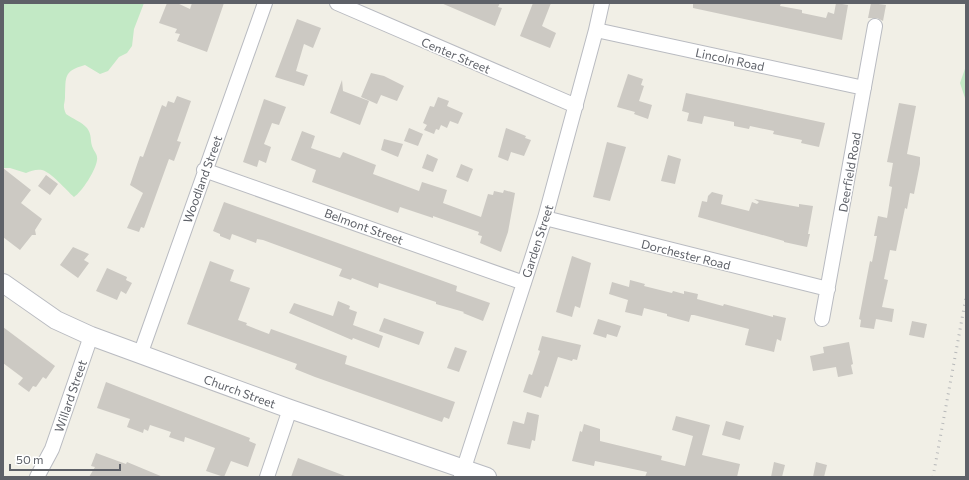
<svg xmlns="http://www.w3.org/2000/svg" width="969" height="480" font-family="Commissioner,sans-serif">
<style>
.green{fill:#c2e9c5}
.building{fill:#ccc9c3}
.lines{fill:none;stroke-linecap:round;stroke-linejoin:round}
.minor-casing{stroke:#b9bbc1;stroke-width:16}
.tertiary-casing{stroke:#b9bbc1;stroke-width:20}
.minor{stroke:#fff;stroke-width:14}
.tertiary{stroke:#fff;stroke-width:18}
.rail{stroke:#b7b8b9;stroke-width:3;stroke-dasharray:1 5;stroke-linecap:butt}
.labels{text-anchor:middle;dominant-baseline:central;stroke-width:3;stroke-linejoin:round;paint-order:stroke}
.street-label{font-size:12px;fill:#5e6168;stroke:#fff}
</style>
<rect width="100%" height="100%" fill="#f1efe6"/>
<path class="green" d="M3,3h141l-10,26 -2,17 -5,7 -8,4 -11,14 -8,3 -15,-9c-22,6 -19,12 -20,31 0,9 -3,9 1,18 7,5 16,8 21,14 5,7 3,11 5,18 2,6 6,8 5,14 -1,10 -15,32 -23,37 -8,-7 -23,-25 -32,-27 -6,-1 -11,1 -16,3l-16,-5h-7z
M966,66v35l-6,-18z"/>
<path class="building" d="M167,3h10l13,6 2,-6h32l-17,49 -30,-11 3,-7 -5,-1 2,-4 -18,-6z
M441,3h59l-2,4 4,1 -7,18z
M533,3h18l-9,23 14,7 -6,15 -30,-12z
M693,3h88l-1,3 22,4v3l24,5 2,-6 6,2 2,-11 12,2 -6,35 -149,-32z
M871,3l15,2 -3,16 -6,-3h-9z
M297,19l24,9 -8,20 -9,-4 -8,27 12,4 -4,11 -29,-9z
M371,73l13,3 20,10 -7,15 -16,-6 -4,9 -16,-7z
M628,74l15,5 -2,6 3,1 -5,15 13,4 -4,14 -14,-5 1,-2 -18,-5z
M342,80l1,11 26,10 -9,24 -30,-12z
M686,93l139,30 -6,24 -18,-4 1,-3 -29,-6 1,-3 -24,-5 -1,3 -15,-3v-4l-30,-6 -2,8 -15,-3 2,-8 -7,-2z
M177,96l14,5 -14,40 4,1 -7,19 -5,-2 -25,69 -3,-1 -2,5 -12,-4 16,-35 -13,-8 10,-29 3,1 19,-52 4,2 2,-6 6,2z
M438,97l11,4 -2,5 16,7 -5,11 -8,-3 -3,7 -6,-3 -2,5 -3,-1 -2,5 -10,-4 3,-5 -4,-2 7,-17 4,1z
M264,99l22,8 -7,18 -7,-2 -8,21 7,3 -5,16 -7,-3 -2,7 -14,-5z
M899,103l17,3 -9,48 13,3v7l-6,30 -4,-1 -3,16 -2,-1 -9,43 -6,-1 -6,29 4,1 -6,27 12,2 -2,13 -16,-3 -2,10 -14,-2 1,-7 -2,-1 11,-58 2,1 5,-26h-3l4,-20 9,2 5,-31 -3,-1 4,-23 -6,-1z
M409,128l14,6 -5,12 -14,-5z
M506,128l20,8 -1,2 6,2 -7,16 -13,-4 -3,9 -10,-4z
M302,131l13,5 -4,12 29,10 3,-6 33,13 -3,9 46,17 3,-9 25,8 -4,13 38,14 7,-23 5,1 1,-4 9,2 1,-3 11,3 -7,39 -7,20 -21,-9 2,-7 -4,-1 1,-3 -46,-16v2l-33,-11 -2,6 -86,-31 4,-12 -25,-10z
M384,139l19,5 -5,13 -17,-7z
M607,142l19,5 -16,54 -17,-4z
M427,154l11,5 -5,13 -11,-4z
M668,155l13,4 -6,25 -14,-3z
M461,164l12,5 -5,13 -12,-5z
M3,168l28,22 -10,13 21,16 -7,11 1,5h-4l-12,15 -17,-13z
M46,175l12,9 -8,11 -12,-9z
M712,192l11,3 -2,9 28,7 3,-9 5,2 2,-2 -5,-3 45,8v-3l14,2 -5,28h2l-3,13 -23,-5v-1l-86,-24 4,-16 5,1 1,-6z
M224,202l233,84 -1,5 34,12 -7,18 -20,-8 1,-1 -28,-8v-2l-57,-19 -1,5 -26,-10 -1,2 -12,-4 3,-7 -79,-29 -6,-1 -1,4 -24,-9 -2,6 -10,-4v-2l-7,-3z
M73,247l16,7 -5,6 5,3 -11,15 -18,-13z
M572,256l19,7 -11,45 -5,-2 -3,11 -16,-5z
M210,261l24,9 -4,11 20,7 -12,32 9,3 -1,2 23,9 2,-5 76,27 -2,8 110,38 -6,17 -5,-2 -2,5 -127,-45 -20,-8 2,-5 -110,-40z
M107,268l20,9 -1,3 6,3 -6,11 -5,-3 -4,9 -21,-9z
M630,280l15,4 -1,2 28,7 1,-2 11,3v-3l14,3 -1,5 26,7 1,-2 49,13v-2l13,3 -5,23 -4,-2 -3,13 -29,-7 4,-16 -55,-14h-3l-2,7 -22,-6v-2l-23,-6 -2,8 -17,-4 3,-12 -19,-6 3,-12 17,5z
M338,301l12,5 -1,3 8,3 -4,13 30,11 -4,12 -26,-10 -1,2 -63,-27 5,-10 39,13z
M384,318l40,14 -5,13 -40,-14z
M598,319l23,7 -4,11 -10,-3 -1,4 -13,-4z
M912,321l15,3 -3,14 -15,-3z
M3,327l52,39 -9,13 -3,-2 -7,10 -3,-1 -4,6 -11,-8 5,-6 -20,-15z
M542,336l39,9 -4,15 -4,-1 -1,2 -14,-4 -10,30 -3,-1 -4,12 -18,-6 6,-18 3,1 8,-24 -2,-1z
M849,342l4,22 -2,1 2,9 -15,3 -2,-10 -23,4 -3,-15 14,-3 -1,-6z
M455,347l12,4 -8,21 -12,-4z
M106,382l144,56 -1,3 7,3 -8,23 -17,-6 -7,16 -18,-6 9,-23 -30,-11 -1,5 -15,-5 2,-5 -21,-7 -2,6 -4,-2 -1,4 -16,-6 3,-8 -33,-11z
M527,412l12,3 -4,26 -3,-1 -2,9 -23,-5 6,-23 11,3z
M676,416l34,9 -8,30 38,9 -3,13h-92l2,-5 -52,-11 -1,5 -22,-5 8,-30 2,1 2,-8 16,5v12l62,15 -1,4 24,6 8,-30 -21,-6z
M726,421l18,5 -4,14 -18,-5z
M96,453l30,11 1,-2 36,15h-74l6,-10 -4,-1z
M298,458l47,18v1h-54z
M774,462l11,3 -3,12h-11z
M816,462l11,3 -3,12h-11z"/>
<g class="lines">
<defs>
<path id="minor" d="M337,3l239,103
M596,30l268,58
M204,170l320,113
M545,218l283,71
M822,319l53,-293
M140,355l125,-352
M37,477l15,-28 39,-113
M267,477l23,-68
M461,477l84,-259 51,-188 6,-27"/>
<path id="tertiary" d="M3,283l53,37 35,16 199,73 197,68"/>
</defs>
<use href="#minor" class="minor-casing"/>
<use href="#tertiary" class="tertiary-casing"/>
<use href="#minor" class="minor"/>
<use href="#tertiary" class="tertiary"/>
<path class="rail" d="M933,477l33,-180"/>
</g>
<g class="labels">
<g class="street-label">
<text transform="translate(456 55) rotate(23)">Center Street</text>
<text transform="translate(730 59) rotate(12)">Lincoln Road</text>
<text transform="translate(849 172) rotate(-80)">Deerfield Road</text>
<text transform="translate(202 179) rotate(-70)">Woodland Street</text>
<text transform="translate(364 226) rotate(20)">Belmont Street</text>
<text transform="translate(537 241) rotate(-72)">Garden Street</text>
<text transform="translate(686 254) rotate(14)">Dorchester Road</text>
<text transform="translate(240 391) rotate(20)">Church Street</text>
<text transform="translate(70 396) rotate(-71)">Willard Street</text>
</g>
</g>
<rect width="969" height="480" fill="none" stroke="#5e6168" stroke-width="8"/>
<path d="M10 464v6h110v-6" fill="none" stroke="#5e6168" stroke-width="2"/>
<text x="16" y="464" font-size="12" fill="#5e6168" stroke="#ffffff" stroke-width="3" paint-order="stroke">50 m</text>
</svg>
